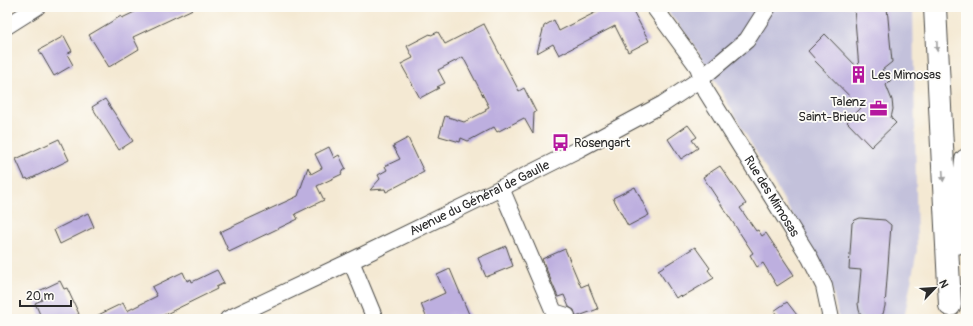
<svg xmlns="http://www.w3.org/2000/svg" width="973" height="326" font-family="Pangolin,sans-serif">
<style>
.industrial{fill:#c3c1db}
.building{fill:#bdafdf}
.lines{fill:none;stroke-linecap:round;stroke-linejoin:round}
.minor-casing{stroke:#494844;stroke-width:18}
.highway-casing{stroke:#494844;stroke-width:24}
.minor{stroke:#fff;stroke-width:16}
.highway{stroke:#fff;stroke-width:22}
.oneway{fill:#a0a0a0}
.labels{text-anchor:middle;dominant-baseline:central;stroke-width:3.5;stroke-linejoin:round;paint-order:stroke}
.poi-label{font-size:13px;fill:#2b2b2b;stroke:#fdfcf7;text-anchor:start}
.street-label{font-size:13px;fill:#2b2b2b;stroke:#fdfcf7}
</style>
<rect width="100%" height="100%" fill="#fdfcf7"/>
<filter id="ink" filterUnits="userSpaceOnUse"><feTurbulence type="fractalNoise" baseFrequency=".025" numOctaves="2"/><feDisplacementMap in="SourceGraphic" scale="8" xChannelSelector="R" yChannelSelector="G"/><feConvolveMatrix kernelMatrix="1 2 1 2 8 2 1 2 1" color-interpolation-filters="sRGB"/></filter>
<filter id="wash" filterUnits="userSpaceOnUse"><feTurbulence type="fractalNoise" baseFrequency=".012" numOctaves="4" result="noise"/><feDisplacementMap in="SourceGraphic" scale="16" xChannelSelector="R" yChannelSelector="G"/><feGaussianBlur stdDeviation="0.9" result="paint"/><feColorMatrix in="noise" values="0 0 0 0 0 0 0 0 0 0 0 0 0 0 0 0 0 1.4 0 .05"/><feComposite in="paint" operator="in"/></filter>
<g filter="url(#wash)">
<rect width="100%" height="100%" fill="#f4e9d3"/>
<path class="industrial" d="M664,7h249l4,243 -13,69h-65l-9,-39 -138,-239z"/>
<g id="blocks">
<path class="building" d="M145,7h52l-64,30 6,12 -30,18 -20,-32 32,-19 1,2z
M606,7h25l18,34 -21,11 -13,-26 -56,29 -6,-11 -16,9 7,-27 10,-6 5,11z
M854,7h33l5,55 -10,8 9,10 -5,5 6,15 1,9 -2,9 5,5 -25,24 -24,-25 14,-14 -47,-48 1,-1 -7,-8 17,-17 34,35z
M484,24l35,67 5,-3 12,24 -2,1 -1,21 -9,-16 -27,14 -3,-5 -26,14 -7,-3 -1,4 -21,-6 6,-20 19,6 22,-11 -1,-2 4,-2 -26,-50 -25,13 7,13 -8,4 2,1 -19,10 -19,-34 12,-6 -6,-12 23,-12 1,1 7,-3 7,12z
M64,36l8,15 -5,3 6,11 -19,11 -15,-26z
M105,99l28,42 -14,9 -27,-43z
M688,125l9,12 -5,3 6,8 -17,11 -13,-20z
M408,138l16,34 -38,20 -1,-3 -15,1 10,-11 -2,-4 9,-5 -2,-4 15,-7 -7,-13z
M59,139l10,21 -41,20 -1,-2 -2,1 -9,-20z
M329,147l5,11 5,-3 7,14 -5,3 1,2 -25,12 7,14 -29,14 3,5 -69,33 -9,-20 78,-36 10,-29 3,7 11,-6 -7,-14z
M720,166l26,38 -6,4 16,23 2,-1 4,6 4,-3 28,42 -17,11 -14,-23 -6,4 -7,-12 3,-2 -50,-76z
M635,187l14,28 -21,11 -15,-28z
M88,213l6,14 -34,17 -6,-14z
M860,218l25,2 6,5 -6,81 -2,8 -6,4 -13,-1 -3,-2 -2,-5 -1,-6 3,-34 -12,-1 3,-46 3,-3z
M506,246l7,20 -27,11 -8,-19z
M695,247l15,21 -2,2 6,8 -32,19 -2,-2 -4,3 -18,-28z
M565,249l16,38 7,-3 10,25 -22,8 -2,-7 -5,-3 -5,-12 -6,2 -16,-38z
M450,269l21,50h-44l-6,-15 24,-11 -8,-18z
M217,270l7,13 -8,4 1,2 -61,30h-66l33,-16 4,8 30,-15 -5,-9 31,-15 4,9 4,-2 1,3z
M60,281l4,8 3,-1 12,26 -10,5h-27l-7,-16 7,-3 -3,-9z
M787,302l13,17h-20l-6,-8z"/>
</g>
</g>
<g filter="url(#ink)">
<use href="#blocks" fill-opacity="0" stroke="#494844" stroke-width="1"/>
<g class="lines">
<defs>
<g id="minor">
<path id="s1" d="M654,7l44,60 4,11 2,10 106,170 14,28 7,33"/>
<path d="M7,26l30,-19"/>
<path d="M501,188l53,124 13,4"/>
<path d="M351,261l24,58"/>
<path id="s2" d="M228,319l123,-58 150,-73 78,-39 84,-45 39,-26 45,-38 21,-33"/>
</g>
<path id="highway" d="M935,7l15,298
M957,243l9,-83"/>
</defs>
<use href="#minor" class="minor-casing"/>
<use href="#highway" class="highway-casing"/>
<use href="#minor" class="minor"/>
<use href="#highway" class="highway"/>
</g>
<defs><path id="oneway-solid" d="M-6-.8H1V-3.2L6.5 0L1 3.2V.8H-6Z"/></defs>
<g class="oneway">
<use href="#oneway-solid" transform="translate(937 46) rotate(88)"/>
<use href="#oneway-solid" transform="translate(943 176) rotate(87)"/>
</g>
</g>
<defs>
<symbol id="building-bare" viewBox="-9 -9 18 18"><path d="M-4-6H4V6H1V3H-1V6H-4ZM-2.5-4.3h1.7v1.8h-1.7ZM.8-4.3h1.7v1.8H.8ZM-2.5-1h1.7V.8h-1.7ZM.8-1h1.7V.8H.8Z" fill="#b5179e" stroke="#fdfcf7" stroke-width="2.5" paint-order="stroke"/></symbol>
<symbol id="office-bare" viewBox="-9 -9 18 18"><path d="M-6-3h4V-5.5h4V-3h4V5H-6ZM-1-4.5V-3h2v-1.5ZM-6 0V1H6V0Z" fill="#b5179e" stroke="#fdfcf7" stroke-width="2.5" paint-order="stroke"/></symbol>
<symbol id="bus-bare" viewBox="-9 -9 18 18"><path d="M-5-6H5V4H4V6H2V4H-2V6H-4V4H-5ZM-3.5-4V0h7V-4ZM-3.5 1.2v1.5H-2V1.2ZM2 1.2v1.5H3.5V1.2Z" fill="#b5179e" stroke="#fdfcf7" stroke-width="2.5" paint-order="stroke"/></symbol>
</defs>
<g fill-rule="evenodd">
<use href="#building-bare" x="846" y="62" width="25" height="25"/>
<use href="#office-bare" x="866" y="96" width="25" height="25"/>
<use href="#bus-bare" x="548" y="130" width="25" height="25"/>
</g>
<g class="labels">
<g class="poi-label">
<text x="871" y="75">Les Mimosas</text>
<text x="866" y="102" text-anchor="end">Talenz<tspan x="866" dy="15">Saint-Brieuc</tspan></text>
<text x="574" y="143">Rosengart</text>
</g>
<g class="street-label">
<text stroke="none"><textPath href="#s1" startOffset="224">Rue des Mimosas</textPath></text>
<text stroke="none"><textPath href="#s2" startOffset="279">Avenue du Général de Gaulle</textPath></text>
</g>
</g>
<rect width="973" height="326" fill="none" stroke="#fdfcf7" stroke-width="24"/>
<g transform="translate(935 288) rotate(65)" stroke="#fdfcf7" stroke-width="3" paint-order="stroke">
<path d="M0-3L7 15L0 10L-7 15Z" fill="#2b2b2b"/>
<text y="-6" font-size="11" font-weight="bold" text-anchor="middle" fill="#2b2b2b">N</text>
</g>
<path d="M20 300v6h51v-6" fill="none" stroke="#2b2b2b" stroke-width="2"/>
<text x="26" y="300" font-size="12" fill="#2b2b2b" stroke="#fdfcf7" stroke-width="3" paint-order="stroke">20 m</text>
</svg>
